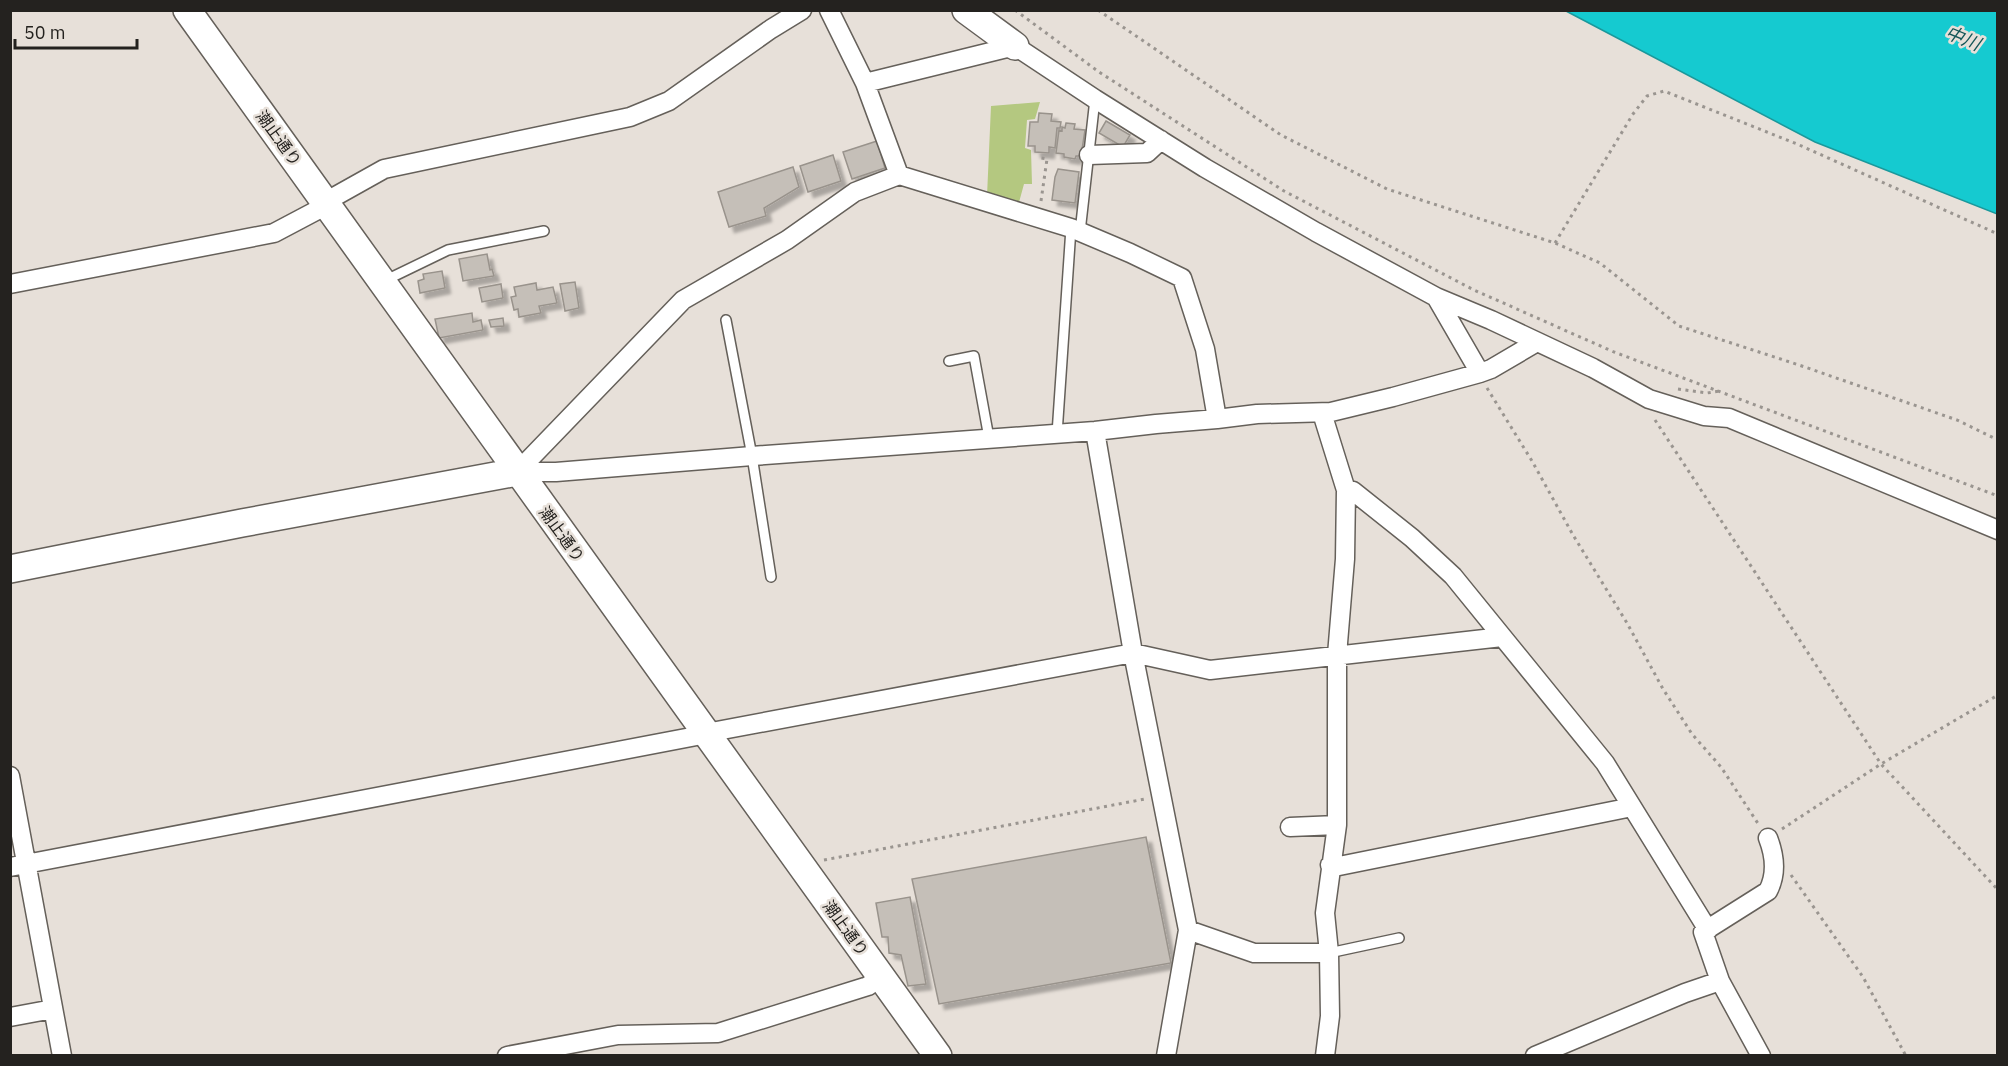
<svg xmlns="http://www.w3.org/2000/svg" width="2008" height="1066" font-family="'IBM Plex Sans','Noto Sans JP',sans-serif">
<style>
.green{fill:#b4c880}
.water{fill:#15cad0;stroke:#1a989b;stroke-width:1.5}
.building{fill:#c5bfb8;stroke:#99938c;stroke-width:1.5;filter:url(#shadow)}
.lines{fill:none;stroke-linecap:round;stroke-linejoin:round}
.lane-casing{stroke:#65605a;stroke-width:12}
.street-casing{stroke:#65605a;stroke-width:21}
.secondary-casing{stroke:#65605a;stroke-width:30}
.path{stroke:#9a9590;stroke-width:3;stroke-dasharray:3 4.5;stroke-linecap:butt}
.lane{stroke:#fff;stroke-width:9}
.street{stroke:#fff;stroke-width:18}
.secondary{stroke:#fff;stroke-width:27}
.labels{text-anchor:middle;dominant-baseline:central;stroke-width:5;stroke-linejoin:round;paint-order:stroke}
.street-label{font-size:16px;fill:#24221f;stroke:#e7e0d9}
.water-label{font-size:18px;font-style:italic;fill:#145658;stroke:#e7e0d9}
</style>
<defs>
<filter id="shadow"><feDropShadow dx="5.5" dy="5.5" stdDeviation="1.5" flood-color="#0004"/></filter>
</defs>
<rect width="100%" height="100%" fill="#e7e0d9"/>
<path class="green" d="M1040,102l-5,17 -8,1 -2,28 6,2 1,34h-8l-6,22 -31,-10 4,-90z"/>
<path class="water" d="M1566,11h431v203l-182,-72z"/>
<path class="building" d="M1039,113l13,1 -1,7 10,1 -1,6h-3l-2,20 -6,-1v6l-14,-1v-6h-7l2,-24h8z
M1106,121l24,14 -7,12 -24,-14z
M1066,123l9,1 -1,5 11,1 -4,26h-5l-1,3 -11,-2v-3l-8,-1 3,-23 3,1v-4l3,1z
M877,141l8,27 -33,11 -9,-27z
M833,155l8,26 -33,11 -8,-26z
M793,167l6,20 -35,21 2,8 -37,11 -11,-35z
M1058,169l21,3 -4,31 -23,-3 3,-23z
M487,254l3,16 2,-1 2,7 -31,5 -4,-22z
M442,271l3,17 -25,5 -2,-12 6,-2 -1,-5z
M575,282l4,26 -14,3 -5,-27z
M536,283l1,7 16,-3 4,16 -18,3 2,7 -22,4 -1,-8 -4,1 -3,-13 5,-1 -2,-9z
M501,284l2,14 -21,4 -3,-14z
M472,313l1,9 8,-2 2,10 -44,8 -4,-19z
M503,318l1,8 -13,1 -2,-7z
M1146,837l25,126 -232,41 -27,-125z
M910,897l16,87 -18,2 -7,-31 -12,-2 -1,-16h-6l-6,-34z"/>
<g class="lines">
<defs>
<path id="lane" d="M1080,232l15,-133
M384,281l64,-31 96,-19
M726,320l26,136 19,121
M949,361l25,-5 15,82
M1057,434l14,-206
M1329,953l70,-15"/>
<path id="street" d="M829,10l36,73 34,92
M865,83l150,-37 80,53 110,69 111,64 120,65 44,76
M1089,155l58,-2 14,-13
M325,202l59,-33 246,-52 39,-16 102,-72 31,-19
M10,284l264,-51 53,-28
M1436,297l55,23 102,48 56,31 55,17 25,2 269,112
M1322,413l24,77 -1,69 -8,96v170l-12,88 4,40 1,63 -5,40
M1095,431l38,222 55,277 -22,126
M517,472h39l196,-16 343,-25 61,-7 61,-5 40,-5 74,-2 62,-15 87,-24 11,-4 46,-27
M517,472l166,-172 104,-60 68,-48 44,-17 172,53 59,25 52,25 23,71 12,70
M1346,490l7,1 59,47 41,38 152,187 103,167
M706,733l427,-80 77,17 292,-33
M10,776l52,280
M1290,827l47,-2
M1330,865l9,1 293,-59
M10,867l697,-133
M1188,930l66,23h75
M10,1017l43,-8
M507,1056l111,-21 100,-2 150,-47 13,-9
M1535,1056l150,-63 35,-12
M1761,1056l-41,-75 -17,-49 65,-41c9,-17 7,-35 0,-53"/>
<path id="secondary" d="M187,10l751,1046
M966,10l49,36
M10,569l232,-46 275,-51"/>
</defs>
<use href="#lane" class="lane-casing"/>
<use href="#street" class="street-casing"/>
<use href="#secondary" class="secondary-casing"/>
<path class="path" d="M1015,10l84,62 185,119 190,99 140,62 384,144
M1098,10l183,125 106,54 168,54 45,20 79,63 120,39 158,55 41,20
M1041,201l6,-42 -6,-1 1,-3
M1555,243l78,-129 14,-18 17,-5 133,53 201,90
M1487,388l45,73 41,74 54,88 36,66 29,45 29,33 38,58
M1678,389l29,4 13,-2
M1655,420l226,344 117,126
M1782,829l99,-65 117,-69
M824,860l321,-61
M1791,875l72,102 43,79"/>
<use href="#lane" class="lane"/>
<use href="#street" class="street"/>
<use href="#secondary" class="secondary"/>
</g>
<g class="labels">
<g class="street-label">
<text transform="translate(279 138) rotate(54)">潮止通り</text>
<text transform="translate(562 534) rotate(54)">潮止通り</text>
<text transform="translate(846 928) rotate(54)">潮止通り</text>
</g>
<g class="water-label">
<text transform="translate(1963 38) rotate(22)">中川</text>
</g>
</g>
<rect width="2008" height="1066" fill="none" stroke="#24221f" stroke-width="24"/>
<path d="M15 39v9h122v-9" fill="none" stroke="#24221f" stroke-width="3"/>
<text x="24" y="39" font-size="18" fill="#24221f" stroke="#e7e0d9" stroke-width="4.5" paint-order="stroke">50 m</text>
</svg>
